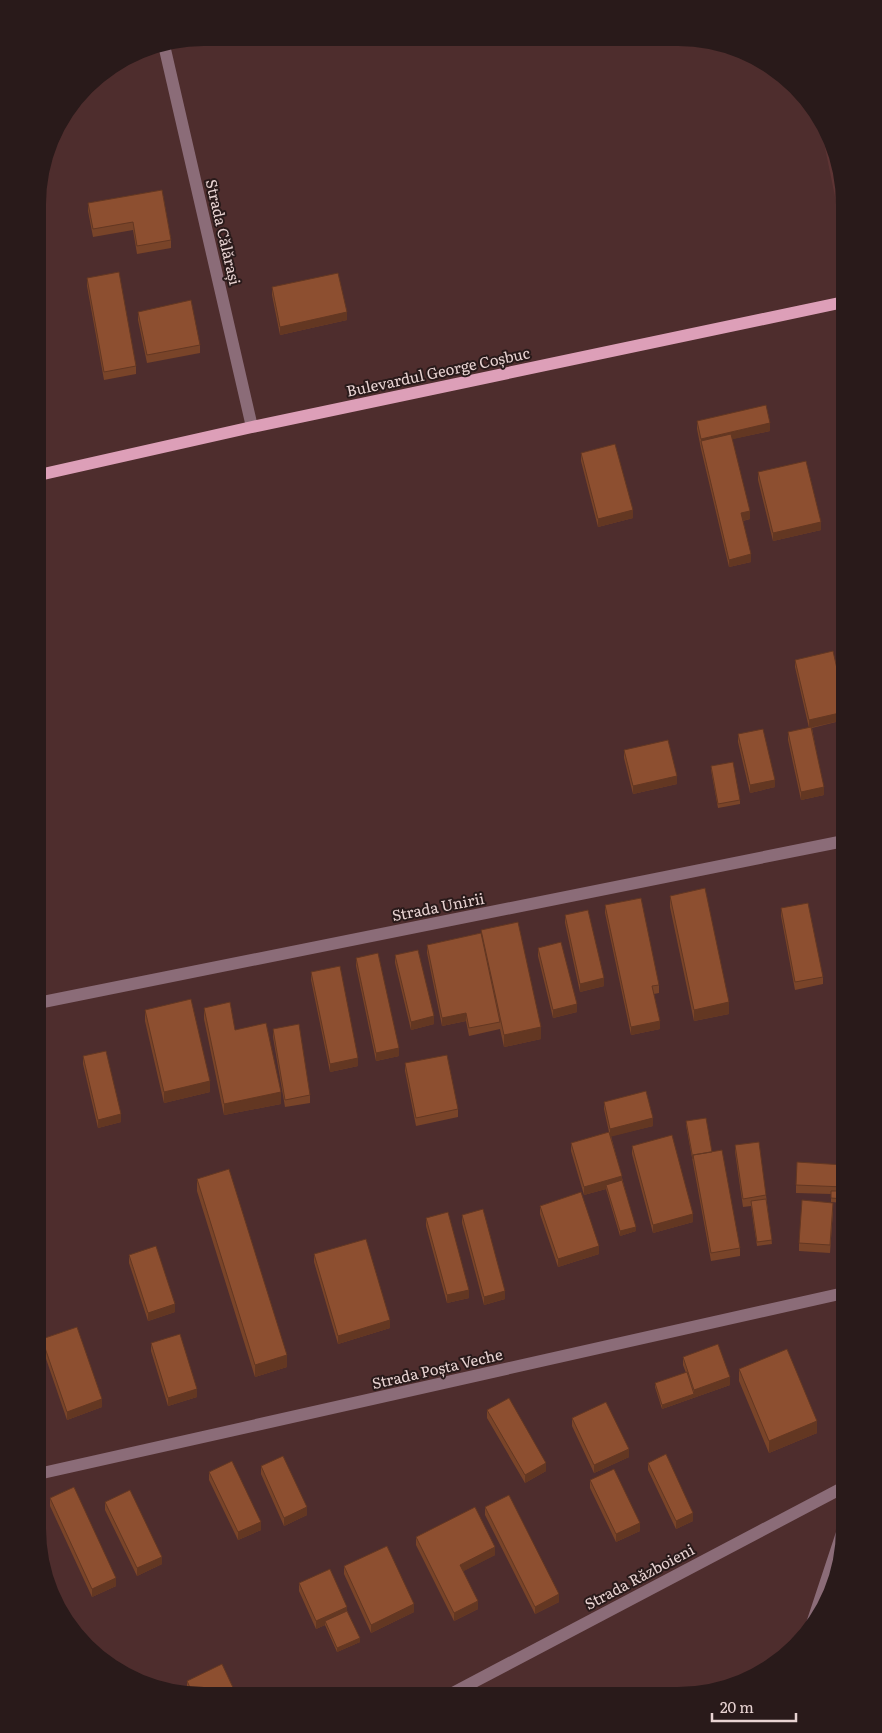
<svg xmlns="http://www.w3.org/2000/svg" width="882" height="1733" font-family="Literata,serif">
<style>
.built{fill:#5d3434}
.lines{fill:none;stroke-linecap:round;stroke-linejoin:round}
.minor{stroke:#8b6c78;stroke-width:12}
.major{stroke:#dd9fb8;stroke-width:12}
.wall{fill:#794429}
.shaded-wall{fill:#633722}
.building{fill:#8d4f30;stroke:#633722}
.labels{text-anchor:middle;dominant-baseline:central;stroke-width:4;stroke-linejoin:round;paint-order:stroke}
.street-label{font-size:15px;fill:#e8d3d2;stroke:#291a1a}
</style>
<rect width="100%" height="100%" fill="#4e2d2d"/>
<path class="built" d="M821,128l15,23 8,53v37z"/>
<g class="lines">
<path class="minor" d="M164,45l88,382
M38,1003l806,-162
M38,1474l806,-181
M810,1630l34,-103
M449,1695l395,-208"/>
<path class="major" d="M39,475l213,-48 592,-125"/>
</g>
<path class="wall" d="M162,190l9,50v8l-34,6 -4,-24 -40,7 -5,-26v-8z
M87,278l49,88v8l-32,6 -17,-94z
M272,287l75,33 -67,15 -8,-40z
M138,312l62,33v8l-53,10 -9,-43z
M697,421l73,10 -38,8 18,80 -7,2 8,41 -22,5 -28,-118 -4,-20z
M581,453l52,65 -35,9 -17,-66z
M758,472l63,58 -48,11 -15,-61z
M795,660l49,40v20l-32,8 12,67 -23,5 -13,-60v-8l21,-4 -14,-61z
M738,734l37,53 -25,6 -12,-51z
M624,750l53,34 -44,10 -9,-36z
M711,766l29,34v4l-22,4 -7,-38z
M670,896l59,118 -35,7 -24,-114z
M605,905l54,80v8l-5,1 6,35 -29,6 -26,-122z
M781,908l42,69v7l-28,6 -14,-74z
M565,915l39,71 -24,6 -15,-69z
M481,930l60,109 -37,8 -4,-18 -31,7 -3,-15 -24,5 -15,-73v-8l54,-12z
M538,948l39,64 -24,6 -15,-62z
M395,955l39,69 -23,6 -16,-67z
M356,958l43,98 -23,5 -20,-95z
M311,972l47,94 -28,6 -19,-92z
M204,1008l31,22 46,74 -57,11 -20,-96z
M145,1010l65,82 -46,11 -19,-82z
M273,1029l37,66v8l-25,4 -12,-70z
M83,1056l38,66 -23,6 -15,-64z
M405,1063l53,46v8l-42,9 -11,-55z
M604,1102l49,24 -42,10 25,95 -16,5 -14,-47 -22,6 -13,-44v-8l38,-11 -5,-23z
M686,1121l26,31 28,96v8l-29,5 -25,-136z
M735,1145l31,50 6,49 -15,2 -6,-40 -8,1 -8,-55z
M632,1146l61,76 -40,11 -21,-79z
M844,1165v38l-13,-1v-8l-35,-1v-8z
M197,1179l90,188 -32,10 -58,-186z
M540,1206l59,48 -41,13 -18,-53z
M833,1210l-3,43 -31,-2v-8z
M462,1215l43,84 -21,6 -22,-82z
M426,1218l43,80 -22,5 -21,-77z
M314,1254l76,74 -52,16 -24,-82z
M129,1255l46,57 -27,9 -19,-58z
M42,1339l60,68 -35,13 -25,-73z
M151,1343l46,54 -29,9 -17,-55z
M683,1357l47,28 -68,24 -7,-22v-4l31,-10 -3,-8z
M739,1369l78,64 -48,20 -30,-72z
M487,1410l59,61 -21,12 -38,-65z
M572,1418l57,39 -35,16 -22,-47z
M648,1463l45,58 -17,8 -28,-59z
M261,1466l46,49 -23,11 -23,-52z
M209,1472l52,58 -23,10 -29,-60z
M590,1480l50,51 -24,11 -26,-54z
M50,1498l66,88 -24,11 -42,-91z
M105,1502l57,62 -25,12 -32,-66z
M485,1507l74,95 -24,12 -50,-99z
M416,1537l79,18 -32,16 15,38 -24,12 -38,-76z
M344,1566l70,46 -43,21 -27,-59z
M299,1583l48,28 13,31 -23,10 -12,-27 -9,4 -17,-38z
M187,1681l49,13h-47l-2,-5z"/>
<path class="shaded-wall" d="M347,312v8l-67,15v-8z
M770,423v8l-68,15 -1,-7z
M633,510v8l-35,9v-8z
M750,511v8l-9,2v-8z
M821,522v8l-48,11v-8z
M751,554v8l-22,5v-7z
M844,712v8l-35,8v-8z
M677,776v8l-44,10v-8z
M775,780v7l-25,6v-8z
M824,787v8l-23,5v-8z
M604,978v8l-24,6v-8z
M729,1002v12l-35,7v-11z
M577,1004v8l-24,6v-8z
M466,1013v8l-24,5v-8z
M434,1016v8l-23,6v-8z
M660,1021v8l-29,6v-8z
M541,1027v12l-37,8v-12z
M399,1048v8l-23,5v-8z
M358,1058v8l-28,6v-8z
M210,1081v11l-46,11v-11z
M281,1092v12l-57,11v-11z
M121,1114v8l-23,6v-8z
M653,1118v8l-43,11v-8z
M622,1176v8l-16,1v4l-22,6v-8z
M40,1187v12l-2,1v-12z
M693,1214v8l-40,11v-8z
M636,1227v4l-16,5v-5z
M599,1246v8l-41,13v-8z
M469,1290v8l-22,5v-8z
M505,1291v8l-21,6v-8z
M175,1304v8l-27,9v-8z
M390,1320v8l-52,16v-8z
M287,1355v12l-32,10v-12z
M730,1377v8l-68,24v-4l32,-11v-4z
M41,1387v8l-3,1v-8z
M197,1389v8l-29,9v-8z
M102,1399v8l-35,13v-8z
M817,1421v12l-48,20v-12z
M629,1449v8l-35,16v-8z
M546,1463v8l-21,12v-8z
M307,1507v8l-23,11v-8z
M693,1513v8l-17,8v-8z
M261,1522v8l-23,10v-8z
M640,1523v8l-24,11v-8z
M495,1547v8l-35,18v-8z
M162,1557v7l-25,12v-8z
M116,1578v8l-24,11v-8z
M559,1594v8l-24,12v-7z
M478,1601v8l-24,12v-8z
M414,1604v8l-43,21v-8z
M347,1607v8l-22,6v4l-9,4v-8z
M360,1638v4l-23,10v-4z"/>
<path class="building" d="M162,190l9,50 -34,6 -4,-24 -40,7 -5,-26z
M119,272l17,94 -32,6 -17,-94z
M338,273l9,39 -67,15 -8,-40z
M191,300l9,45 -53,10 -9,-43z
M766,405l4,18 -69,16 -4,-18z
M731,434l19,77 -9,2 10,41 -22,6 -28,-119z
M615,444l18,66 -35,9 -17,-66z
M806,461l15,61 -48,11 -15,-61z
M833,651l11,49v12l-35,8 -14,-60z
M811,727l13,60 -23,5 -13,-60z
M763,729l12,51 -25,5 -12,-51z
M668,740l9,36 -44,10 -9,-36z
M733,762l7,38 -22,4 -7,-38z
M705,888l24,114 -35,8 -24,-114z
M641,898l18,87 -7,1 8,35 -29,6 -26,-122z
M808,903l15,74 -28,5 -14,-74z
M588,910l16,68 -24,6 -15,-69z
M518,922l23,105 -37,8 -23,-105z
M481,933l19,89 -31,6 -3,-15 -24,5 -15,-73z
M561,942l16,62 -24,6 -15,-62z
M418,950l16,66 -23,6 -16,-67z
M378,953l21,95 -23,5 -20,-95z
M340,966l18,92 -28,6 -19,-92z
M191,999l19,82 -46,11 -19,-82z
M230,1002l5,28 31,-7 15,69 -57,12 -20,-96z
M299,1024l11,71 -25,5 -12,-71z
M106,1051l15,63 -23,6 -15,-64z
M447,1055l11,54 -42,9 -11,-55z
M646,1091l7,27 -43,11 -6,-27z
M706,1118l6,34 -19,3v4l-7,-38z
M609,1132l13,44 -38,11 -13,-44z
M672,1135l21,79 -40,11 -21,-79z
M759,1142l7,53 -23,4 -8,-54z
M722,1150l18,98 -29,5 -18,-98z
M797,1162l47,3v22l-48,-2z
M229,1169l58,186 -32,10 -58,-186z
M622,1180l14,47 -16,4 -14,-46z
M831,1191h13v8l-13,-1z
M581,1192l18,54 -41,13 -18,-53z
M766,1199l6,41 -15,2 -6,-41z
M802,1200l31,3 -3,42 -31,-2z
M483,1209l22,82 -21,6 -22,-82z
M448,1212l21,78 -22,5 -21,-77z
M366,1239l24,81 -52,16 -24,-82z
M156,1246l19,58 -27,9 -19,-58z
M77,1327l25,72 -35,13 -25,-73z
M180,1334l17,55 -29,9 -17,-55z
M718,1344l12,33 -36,13 -11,-33z
M787,1349l30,72 -48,20 -30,-72z
M687,1372l7,22 -32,11 -7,-22z
M38,1378l3,9 -3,1z
M509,1398l37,65 -21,12 -38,-65z
M606,1402l23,47 -35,16 -22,-47z
M666,1454l27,59 -17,8 -28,-58z
M283,1456l24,51 -23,11 -23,-52z
M232,1461l29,61 -23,10 -29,-60z
M614,1469l26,54 -24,11 -26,-54z
M74,1487l42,91 -24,11 -42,-91z
M130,1490l32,67 -25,11 -32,-66z
M509,1495l50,99 -24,13 -50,-100z
M475,1507l20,40 -35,18 18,36 -24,12 -38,-76z
M387,1546l27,58 -43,21 -27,-59z
M330,1569l17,38 -31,14 -17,-38z
M347,1611l13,27 -23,10 -12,-27z
M222,1664l14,30h-43l-6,-13z"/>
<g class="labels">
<g class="street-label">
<text transform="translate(224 232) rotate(77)">Strada Călărași</text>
<text transform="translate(438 371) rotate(-12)">Bulevardul George Coșbuc</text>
<text transform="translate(438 906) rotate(-11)">Strada Unirii</text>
<text transform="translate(437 1368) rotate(-13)">Strada Poșta Veche</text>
<text transform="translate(639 1576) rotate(-28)">Strada Războieni</text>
</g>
</g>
<path d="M0 0H882V1733H0ZM204 46H678A158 158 0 0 1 836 204V1529A158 158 0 0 1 678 1687H204A158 158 0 0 1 46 1529V204A158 158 0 0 1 204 46Z" fill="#291a1a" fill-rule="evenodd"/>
<path d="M712 1713v8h84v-8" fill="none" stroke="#e8d3d2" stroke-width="2.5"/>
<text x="720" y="1713" font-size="15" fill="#e8d3d2" stroke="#291a1a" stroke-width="4" paint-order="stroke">20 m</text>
</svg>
